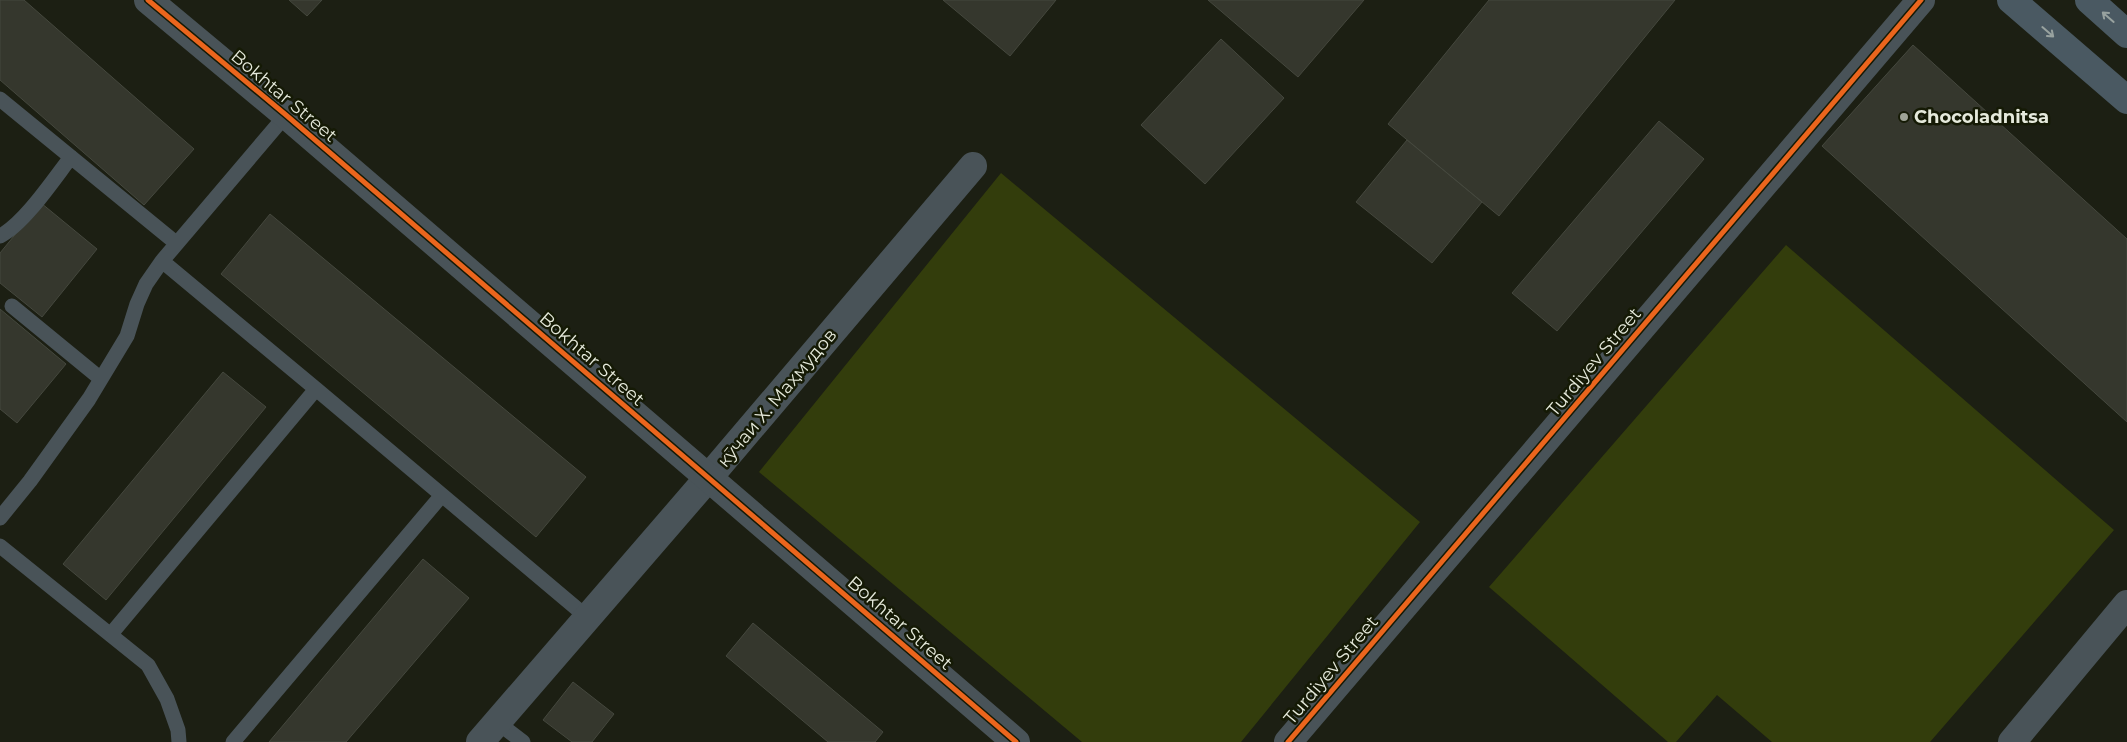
<svg xmlns="http://www.w3.org/2000/svg" width="2127" height="742" font-family="Montserrat,sans-serif">
<style>
.green{fill:#333d0c}
.building{fill:#35372d;stroke:#45483e}
.lines{fill:none;stroke-linecap:round;stroke-linejoin:round}
.service{stroke:#495358;stroke-width:15}
.minor{stroke:#495358;stroke-width:28}
.tertiary{stroke:#495358;stroke-width:28}
.trunk{stroke:#4a5962;stroke-width:28}
.cycleway-casing{stroke:#151a05;stroke-width:8}
.cycleway{stroke:#eb651d;stroke-width:5}
.oneway{stroke:#98a29f}
.poi-dot{fill:#9fa396;stroke:#151a05;stroke-width:2}
.labels{text-anchor:middle;dominant-baseline:central;stroke-width:5;stroke-linejoin:round;paint-order:stroke}
.street-label{font-size:18px;fill:#e6eadc;stroke:#151a05}
.poi-label{font-size:18px;font-weight:bold;fill:#e6eadc;stroke:#151a05;text-anchor:start}
</style>
<rect width="100%" height="100%" fill="#1c1f13"/>
<path class="green" d="M1001,173l419,349 -179,220h-159l-323,-270z
M1786,245l328,285 -184,212h-158l-55,-47 -41,47h-8l-179,-155z"/>
<path class="building" d="M0,0h24l170,149 -50,56 -144,-125z
M289,0h33l-15,16z
M943,0h113l-46,56z
M1208,0h156l-66,77z
M1489,0h186l-176,216 -111,-92z
M1221,39l63,59 -79,86 -64,-59z
M1913,45l214,194v183l-305,-276z
M1659,121l45,38 -147,172 -45,-38z
M1407,140l75,62 -50,61 -76,-61z
M41,203l56,46 -55,68 -42,-34v-30z
M270,214l316,263 -50,60 -315,-263z
M0,309l66,55 -49,59 -17,-14z
M223,372l43,35 -160,193 -43,-36z
M423,559l46,39 -123,144h-77z
M753,623l130,109 -8,10h-47l-102,-86z
M573,682l41,32 -22,28h-20l-29,-22z"/>
<g class="lines">
<path class="service" d="M0,99l176,144
M0,236c24,-12 54,-57 71,-79
M162,261l154,128 272,229
M12,306l89,73
M0,518l30,-37 59,-82 38,-63 10,-32 9,-20 16,-23 124,-146
M0,546l148,119 19,34 11,31 1,12
M111,634l205,-245
M497,722l26,20
M233,742l209,-247"/>
<path class="minor" d="M480,742l229,-265 264,-311
M1288,742l633,-742"/>
<path class="tertiary" d="M148,0l138,115 730,627
M2012,742l115,-138"/>
<path class="trunk" d="M2011,0l116,100
M2089,0l38,34"/>
<defs>
<path id="cycleway" d="M148,0l138,115 730,627
M1288,742l633,-742"/>
</defs>
<use href="#cycleway" class="cycleway-casing"/>
<use href="#cycleway" class="cycleway"/>
</g>
<defs><path id="oneway-shaft" d="M-6 0H5M1.5-3L5.5 0L1.5 3" fill="none" stroke-width="1.6" stroke-linecap="round" stroke-linejoin="round" transform="scale(1.25)"/></defs>
<g class="oneway">
<use href="#oneway-shaft" transform="translate(2108 17) rotate(-139)"/>
<use href="#oneway-shaft" transform="translate(2048 32) rotate(41)"/>
</g>
<circle class="poi-dot" cx="1904" cy="117" r="5"/>
<g class="labels">
<g class="street-label">
<text transform="translate(284 96) rotate(40)">Bokhtar Street</text>
<text transform="translate(592 359) rotate(41)">Bokhtar Street</text>
<text transform="translate(1594 362) rotate(-50)">Turdiyev Street</text>
<text transform="translate(777 398) rotate(-50)">кӯчаи Х. Маҳмудов</text>
<text transform="translate(900 623) rotate(41)">Bokhtar Street</text>
<text transform="translate(1331 670) rotate(-50)">Turdiyev Street</text>
</g>
<g class="poi-label">
<text x="1914" y="117">Chocoladnitsa</text>
</g>
</g>
</svg>
